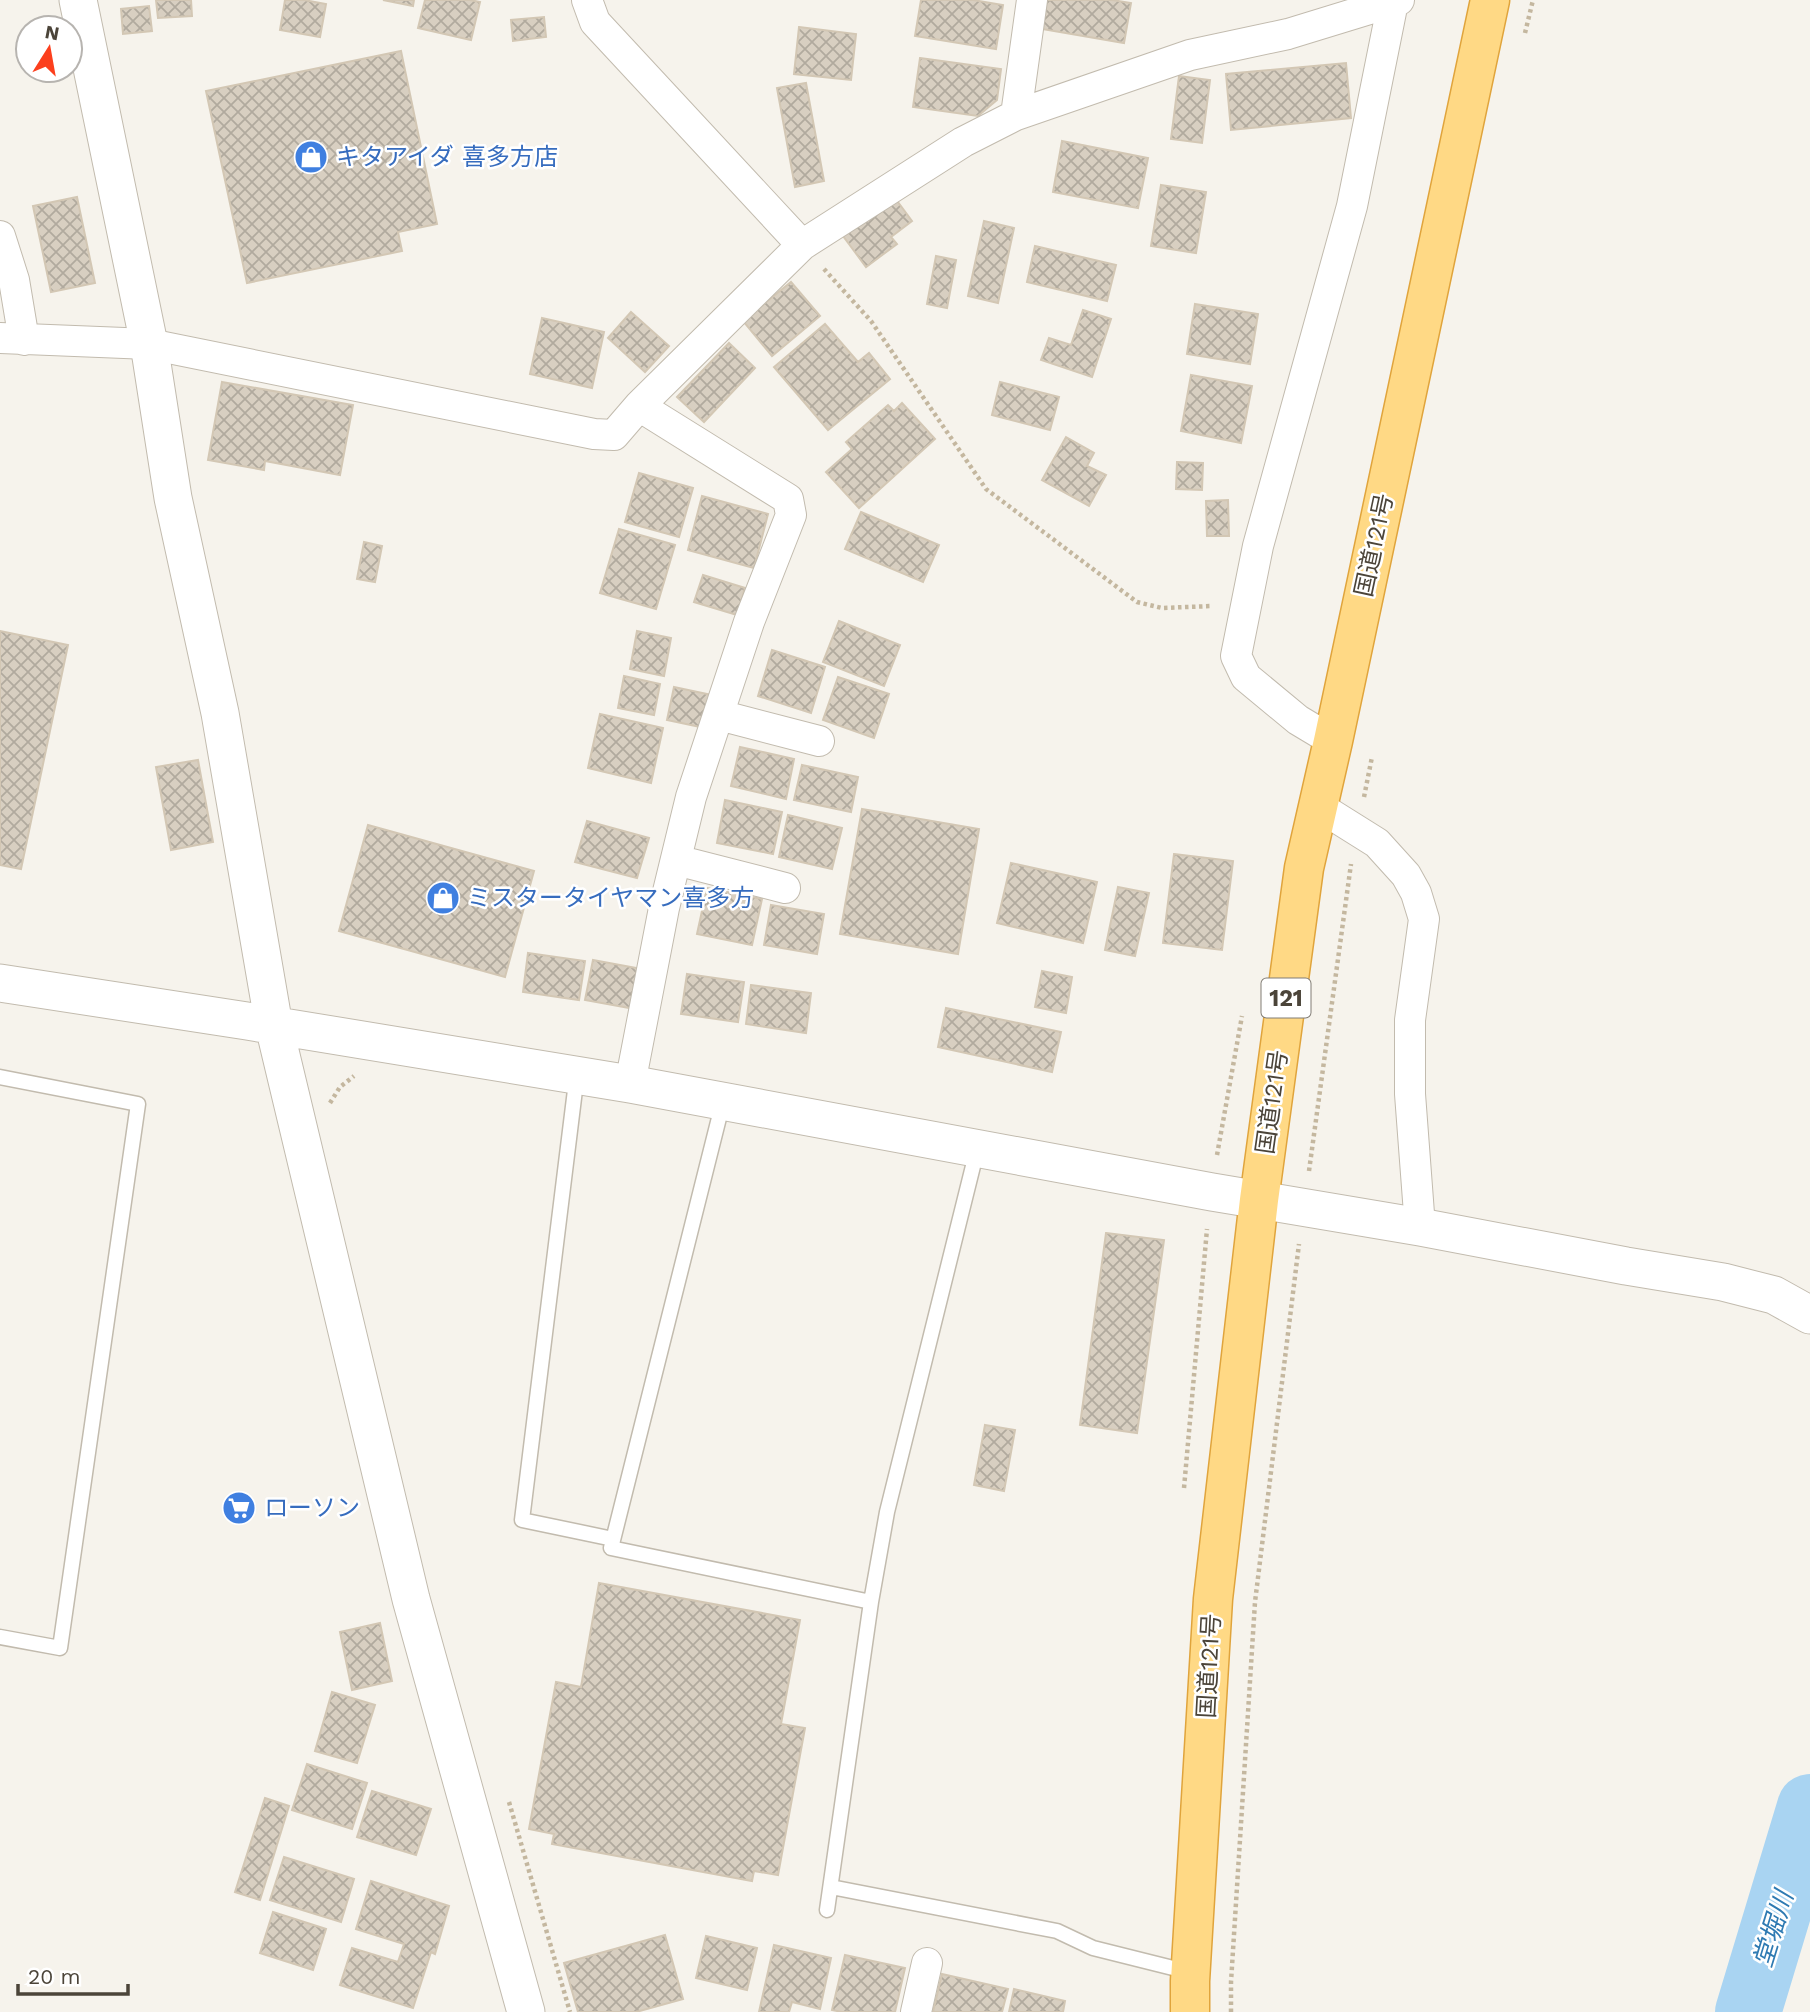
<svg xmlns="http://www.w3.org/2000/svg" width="1810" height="2012" font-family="'Work Sans','Noto Sans JP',sans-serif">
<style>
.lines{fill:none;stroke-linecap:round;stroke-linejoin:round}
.river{stroke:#a9d4f2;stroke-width:66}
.building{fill:url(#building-cross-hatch);stroke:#d3c7b4;stroke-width:2}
.service-casing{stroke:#c2bbae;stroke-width:17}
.minor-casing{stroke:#c2bbae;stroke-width:32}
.tertiary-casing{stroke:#c2bbae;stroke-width:39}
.trunk-casing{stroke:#e0a43c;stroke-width:41}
.path{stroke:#c4b79f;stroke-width:4.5;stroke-dasharray:3.5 3.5;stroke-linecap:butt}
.service{stroke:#fff;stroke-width:14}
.minor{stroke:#fff;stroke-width:30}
.tertiary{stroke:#fff;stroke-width:37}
.trunk{stroke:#ffd985;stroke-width:38}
.labels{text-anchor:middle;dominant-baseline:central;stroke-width:5;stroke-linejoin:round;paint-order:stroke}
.shield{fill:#fff;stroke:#817c74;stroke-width:2}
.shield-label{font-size:23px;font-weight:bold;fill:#4b4439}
.shop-label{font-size:24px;fill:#366cbe;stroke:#fff;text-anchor:start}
.street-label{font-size:24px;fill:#4b4439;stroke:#fff}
.water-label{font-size:26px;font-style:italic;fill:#2e7ab2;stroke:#fff}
</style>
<defs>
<pattern id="building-cross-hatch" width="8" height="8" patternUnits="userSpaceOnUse" patternTransform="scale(1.75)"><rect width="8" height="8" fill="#d8cfc1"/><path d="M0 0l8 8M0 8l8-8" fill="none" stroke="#b1aa9e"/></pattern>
</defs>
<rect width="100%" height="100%" fill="#f6f3ec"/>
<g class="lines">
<path class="river" d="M1748,2012l62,-205"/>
</g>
<path class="building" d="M156,0h35l1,16 -34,2z
M285,0h19l22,4 -6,33 -40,-7z
M383,0h31l-1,6z
M425,0h45l10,2 -9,38 -53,-12z
M921,0h52l30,5 -7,44 -81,-13z
M1047,0h65l19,3 -7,40 -82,-14z
M149,6l3,25 -29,3 -2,-25z
M544,17l2,20 -33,4 -2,-21z
M799,27l57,7 -5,46 -57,-6z
M401,51l36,173 -39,8 4,19 -155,32 -41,-192z
M920,58l81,11 -4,31 -19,16 -65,-9z
M1346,63l5,55 -120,12 -5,-56z
M1179,76l31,4 -8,63 -31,-4z
M806,83l18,98 -29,6 -18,-99z
M1062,141l86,17 -10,50 -85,-16z
M1161,185l45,7 -10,61 -45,-7z
M77,197l18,86 -44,9 -18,-86z
M895,198l17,23 -21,16 6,7 -31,23 -23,-31z
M984,221l30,7 -16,75 -30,-7z
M1035,246l81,19 -9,36 -80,-19z
M936,256l20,4 -9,48 -20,-4z
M791,282l29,34 -48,40 -29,-35z
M1195,304l63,10 -8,50 -63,-10z
M1083,310l28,9 -19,58 -51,-17 8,-22 22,7z
M631,312l38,34 -24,26 -37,-34z
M542,318l62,14 -12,56 -62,-14z
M825,324l33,38 11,-9 21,26 -62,51 -54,-63z
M729,343l26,25 -51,54 -27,-25z
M1191,375l61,11 -11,57 -60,-12z
M222,382l131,23 -13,70 -75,-14 -1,9 -56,-10z
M1000,382l59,15 -9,33 -58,-15z
M902,403l33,36 -76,69 -33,-36 26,-23 -6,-7 42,-37 6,6z
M1066,437l28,16 -7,13 19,9 -17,31 -47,-26z
M1177,462l26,1 -1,27 -26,-1z
M639,473l54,15 -14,49 -54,-15z
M702,496l66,18 -14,54 -66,-18z
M1228,500l1,36h-22l-1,-35z
M861,512l78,33 -16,37 -78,-33z
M619,529l56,16 -19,64 -56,-16z
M364,542l18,4 -7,36 -18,-3z
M703,575l42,13 -8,27 -43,-13z
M839,621l61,24 -16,41 -61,-24z
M0,631l68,14 -47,224 -21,-4z
M637,631l34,7 -7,38 -34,-7z
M772,650l53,17 -14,46 -53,-17z
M624,676l36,8 -6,31 -36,-7z
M838,677l51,17 -15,44 -51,-18z
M674,687l38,8 -7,33 -38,-8z
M600,714l63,14 -12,55 -63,-15z
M740,747l54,12 -8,40 -55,-13z
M198,760l15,82 -42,8 -15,-83z
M802,765l56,12 -7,35 -57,-12z
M725,800l57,12 -9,42 -56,-11z
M862,809l117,20 -21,125 -118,-20z
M788,815l54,13 -10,41 -53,-12z
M587,821l62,17 -12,40 -62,-16z
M368,825l166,46 -29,106 -166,-46z
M1174,854l59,7 -11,89 -59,-7z
M1011,863l86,19 -14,61 -86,-20z
M1118,887l31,6 -14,63 -30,-6z
M707,888l55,11 -10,46 -55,-11z
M771,905l53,9 -7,40 -53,-9z
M528,953l57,8 -6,39 -56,-8z
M593,960l49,9 -7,40 -50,-9z
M1042,971l30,6 -6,36 -31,-6z
M687,974l57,8 -6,40 -57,-8z
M751,985l60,8 -5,40 -60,-9z
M946,1008l115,24 -9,40 -114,-25z
M1106,1233l58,7 -27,193 -57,-8z
M985,1425l30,5 -11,61 -30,-6z
M599,1583l201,37 -19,104 24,4 -27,147 -24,-4 -2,10 -200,-37 2,-10 -25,-5 27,-147 25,5z
M380,1623l12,58 -40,9 -12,-58z
M332,1692l43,13 -18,58 -42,-12z
M307,1764l60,19 -15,46 -60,-19z
M372,1791l59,18 -15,46 -59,-18z
M265,1798l24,8 -29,94 -25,-8z
M284,1857l70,22 -13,43 -71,-22z
M371,1881l78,25 -14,48 -4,-2 -18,56 -73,-23 12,-37 46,14 6,-18 -48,-15z
M273,1912l53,17 -13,41 -53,-17z
M665,1935l18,64 -47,13h-58l-14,-49z
M706,1936l51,12 -10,42 -51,-12z
M774,1945l57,13 -11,51 -28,-7 -3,10h-30z
M845,1955l60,13 -10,44h-53l-10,-2z
M942,1974l66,15 -6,23h-69z
M1014,1989l51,12 -2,11h-54z"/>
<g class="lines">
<defs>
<path id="service" d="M0,1077l138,27 -78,544 -60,-11
M575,1090l-53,430 91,19
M723,1102l-112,446 260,54
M831,1887l226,44 36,17 96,24
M827,1910l44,-308 16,-90 90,-362"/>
<path id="minor" d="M587,0l8,22 207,223
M1016,115l16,-115
M0,236l14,44 10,60
M0,338l149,6 445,90 20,1 25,-29 163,-161 161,-103 53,-27 174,-60 98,-21 111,-34
M719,715l100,26
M1333,741l-35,-21 -52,-43 -10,-21 22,-110 94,-340 41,-204
M1318,806l59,37 29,32 10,18 8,26 -14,101v74l10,133
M676,860l109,28
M630,1084l34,-176 27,-111 58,-175 42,-107 -3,-16 -149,-93
M916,2012l11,-49"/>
<path id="tertiary" d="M78,0l71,344 24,154 47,215 54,313 137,573 115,413
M0,983l247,38 383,63 582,108 208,35 206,39 97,16 51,13 36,20"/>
<path id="trunk" d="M1190,2012v-31l23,-382 46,-399 45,-332 29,-127 157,-741"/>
</defs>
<use href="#service" class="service-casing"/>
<use href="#minor" class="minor-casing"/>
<use href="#tertiary" class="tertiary-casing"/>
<use href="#trunk" class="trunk-casing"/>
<path class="path" d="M1525,33l8,-33
M824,269l47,52 115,168 151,113 25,6 50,-2
M1364,797l8,-40
M330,1103l10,-16 14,-11
M1217,1155l25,-139
M1309,1171l42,-307
M1184,1488l23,-259
M509,1802l61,210
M1231,2012v-30l24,-380 44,-358"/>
<use href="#service" class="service"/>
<use href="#minor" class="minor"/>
<use href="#tertiary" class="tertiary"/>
<use href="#trunk" class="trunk"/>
</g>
<defs>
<symbol id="shop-disc" viewBox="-11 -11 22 22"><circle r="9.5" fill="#3f7fe0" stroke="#fff"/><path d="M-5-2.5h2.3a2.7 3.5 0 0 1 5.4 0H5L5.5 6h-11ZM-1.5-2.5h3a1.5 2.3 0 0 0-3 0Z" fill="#fff"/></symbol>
<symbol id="supermarket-disc" viewBox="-11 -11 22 22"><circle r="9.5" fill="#3f7fe0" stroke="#fff"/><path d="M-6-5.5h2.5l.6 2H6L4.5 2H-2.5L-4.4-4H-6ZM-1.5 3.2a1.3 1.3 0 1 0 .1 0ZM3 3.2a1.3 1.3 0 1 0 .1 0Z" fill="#fff"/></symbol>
</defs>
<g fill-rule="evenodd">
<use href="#shop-disc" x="292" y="138" width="38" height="38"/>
<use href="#shop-disc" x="424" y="879" width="38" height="38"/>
<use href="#supermarket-disc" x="220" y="1489" width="38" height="38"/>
</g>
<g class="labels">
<rect class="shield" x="1261.5" y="978.5" width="49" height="39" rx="5"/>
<g class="shield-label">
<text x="1286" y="998">121</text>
</g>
<g class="shop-label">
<text x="336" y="157">キタアイダ 喜多方店</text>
<text x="467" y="898">ミスタータイヤマン喜多方</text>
<text x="264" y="1508">ローソン</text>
</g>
<g class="street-label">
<text transform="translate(1374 545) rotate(-78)">国道121号</text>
<text transform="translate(1272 1102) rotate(-82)">国道121号</text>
<text transform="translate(1209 1666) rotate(-87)">国道121号</text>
</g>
<g class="water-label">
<text transform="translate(1773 1929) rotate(-73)">堂堀川</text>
</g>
</g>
<g transform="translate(49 49) rotate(11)"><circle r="33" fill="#ffffff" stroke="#b7b4b0" stroke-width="2"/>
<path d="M0-5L12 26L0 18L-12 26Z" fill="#fc3f1d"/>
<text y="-10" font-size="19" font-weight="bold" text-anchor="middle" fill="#4b4439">N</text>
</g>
<path d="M18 1984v10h110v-10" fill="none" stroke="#4b4439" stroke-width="3.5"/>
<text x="28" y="1984" font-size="21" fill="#4b4439" stroke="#ffffff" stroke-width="5" paint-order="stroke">20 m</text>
</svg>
